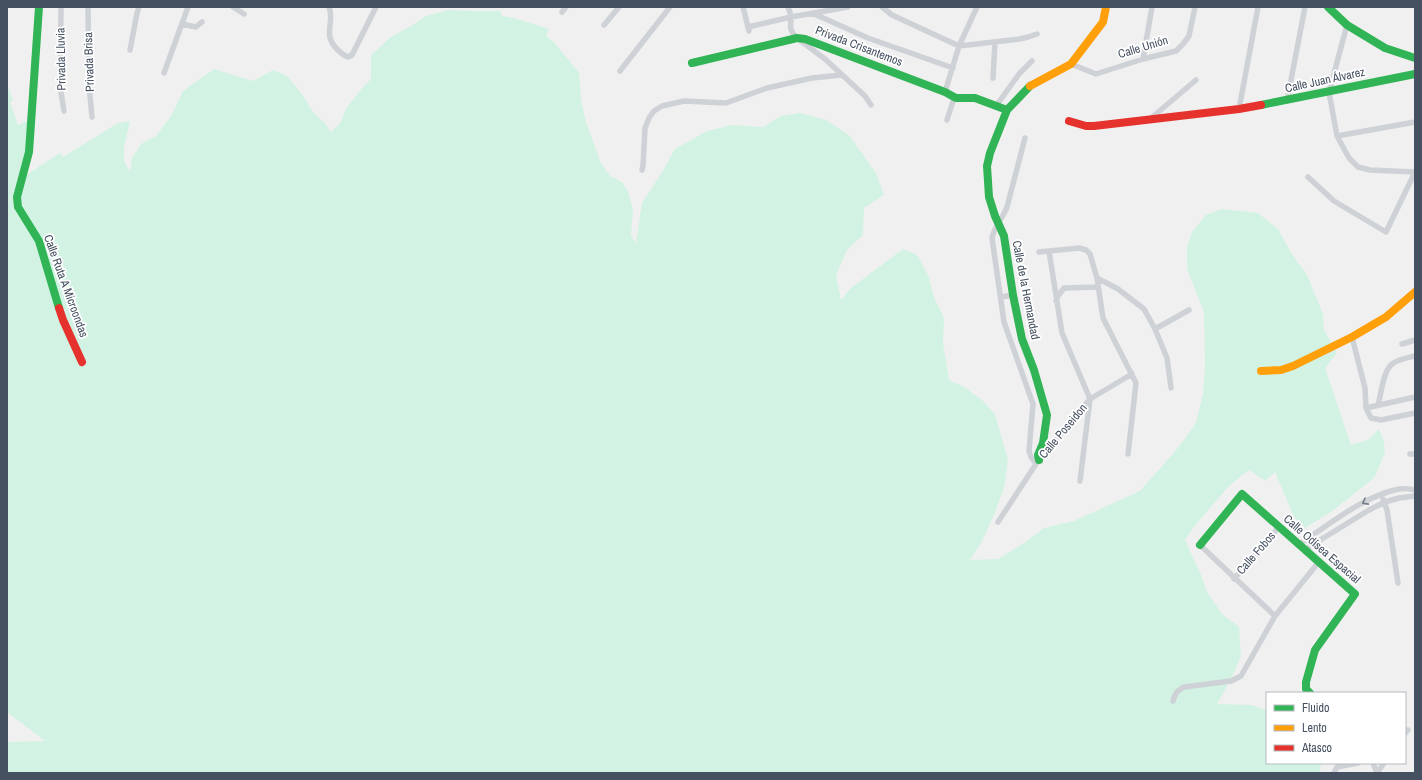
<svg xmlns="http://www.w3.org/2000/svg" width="1422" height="780" font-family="'Archivo Narrow',sans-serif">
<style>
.green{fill:#d2f3e3}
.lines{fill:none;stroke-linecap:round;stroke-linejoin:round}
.street{stroke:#ced1d5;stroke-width:5.5}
.fast{stroke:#30b455;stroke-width:8}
.slow{stroke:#ff9f0a;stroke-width:8}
.jam{stroke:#e5322d;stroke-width:8}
.oneway{stroke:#757d89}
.labels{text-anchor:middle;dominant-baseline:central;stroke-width:3.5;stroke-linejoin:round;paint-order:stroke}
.street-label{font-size:12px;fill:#455060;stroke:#fff}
</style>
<rect width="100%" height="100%" fill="#f1f0f0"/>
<path class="green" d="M448,10l26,1h26l2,5 12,2 35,11 -3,7 8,6 25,31 2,27 5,22 14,39 10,15 12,6 6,9 5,19 -2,26 5,7 6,-40 20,-31 13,-23 32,-18 25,-6 31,2 18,-11 19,-3 26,7 23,15 27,38 8,22 -20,13 -1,27 -16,15 -11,25 5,25 10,-12 52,-39 14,6 11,20 6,22 10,21 -1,25 6,37 15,7 18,13 13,14 13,46 -4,28 -10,27 -13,28 -11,17 28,-1 26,-16 20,-15 30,-7 66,-30 37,-42 19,-26 7,-29 2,-27 -1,-55 -17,-43v-22l5,-15 14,-17 15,-6 37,4 20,16 15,27 14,19 16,39 1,16 13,23 -12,15 26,77 17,-5 11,-11 5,13 1,11 -11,25 -43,34 -26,16 -11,-11 -19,-45 -10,9 -16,-11 -19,15 -33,38 -12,17 16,35 6,17 15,22 17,13 2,29 -9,21 -15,27 35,1 15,6v52h54l-1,10h-1313v-31l38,-1 -38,-29v-628l6,16 -3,2 8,23 13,-6 -8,58 37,-24 3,4 55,-34 12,-2 -6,27v13l6,11 2,-14 9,-14 15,-8 15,-20 12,-25 31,-22 39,12 20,-11 14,6 15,18 11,18 12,11 6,9 9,-9 6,-14 16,-21 9,-9v-24l20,-18 20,-11 15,-10z"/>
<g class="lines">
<path class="street" d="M61,7l-1,79 4,25
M88,7l1,78 3,32
M233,7l11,7
M329,7c6,15 -6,26 6,40 4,4 7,8 13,10l4,-2 24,-48
M743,7l6,24
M788,7c1,3 3,7 3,10 0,11 -3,11 6,21l28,21 40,37 6,9
M882,7l10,8 67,31 61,-7 8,-2 9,-3
M562,12l4,-5
M812,13l56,25 85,30
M182,24l14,3 6,-5
M604,25l15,-18
M1347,25l-18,67 8,44 12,22 9,9 12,3 45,2
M748,27l43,-10 57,-10
M130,50l7,-37 2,-6
M1143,59l9,-52
M1071,64l25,10 47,-15 33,-8 7,-7 6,-8 6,-29
M620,71l50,-64
M164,73l24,-66
M993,78l2,-36
M945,92l14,-46 18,-39
M1287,101l18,-94
M996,106l23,-32 13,-13
M1239,109l19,-102
M1150,119l46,-39
M947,120l7,-22
M1337,136l78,-14
M1025,138l-18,69c-4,11 -13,20 -15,31l12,84 29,82 -4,47 2,6 5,7
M642,170l1,-4 2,-38 4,-10 5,-7 8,-5 22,-5 42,2 41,-15 45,-10 30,-3
M1308,177l26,24 52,31 29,-60
M1049,251l13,82 28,66 -10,82
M1039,252l40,-4 7,2 4,4 7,24 6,40 33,65 -8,71
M1097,278l21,11 26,20 11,20 12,29 4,30
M1001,297l12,-2
M1056,301l2,-5 6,-8 34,-1
M1155,329l34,-19
M1352,337l13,51 1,20 5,10 10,2 34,-7
M1402,344l13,-4
M1378,405c3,-10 5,-33 13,-40 6,-6 16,-7 24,-9
M1366,408l49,-11
M1410,454h5
M1383,499l4,11 11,73
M998,522l38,-58 54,-65 42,-25
M1200,545l75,71
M1298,545c31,-20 65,-49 101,-56 5,-1 11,0 16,1
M1304,550l65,-40 16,-8 14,-4 16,-2
M1234,579l45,-52
M1173,701c2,-8 4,-10 11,-14l47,-6 10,-5 34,-60 43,-53
M1405,733l3,-3
M1373,763l4,10
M1334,773l3,-6 21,-4
M1377,773l7,-10"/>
<path class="fast" d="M39,7l-10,145 -12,45 1,10 21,34 20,67
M1328,7l19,18 38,23 30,10
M692,63l105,-25 8,1 140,53 11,6h19l32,12
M1030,86l-23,24 -17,43 -3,13 2,31 6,19 9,20 9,59 9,44 12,31 13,45 -4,28 -5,12 1,5
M1261,105l154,-31
M1200,545l42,-51 113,100 -40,56 -9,32v7l4,4"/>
<path class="slow" d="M1030,86l41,-22 32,-42 3,-15
M1261,371l20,-1 12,-4 59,-29 34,-20 29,-25"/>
<path class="jam" d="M1069,121l17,5h8l145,-17 22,-4
M59,308l4,12 19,42"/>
</g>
<defs><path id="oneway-chevron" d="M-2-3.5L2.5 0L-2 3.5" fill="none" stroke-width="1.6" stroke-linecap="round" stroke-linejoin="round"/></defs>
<use class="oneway" href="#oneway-chevron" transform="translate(1365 502) rotate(152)"/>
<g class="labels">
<g class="street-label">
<text transform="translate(859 46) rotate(21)">Privada Crisantemos</text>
<text transform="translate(1143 47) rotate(-17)">Calle Unión</text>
<text transform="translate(61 59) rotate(-91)">Privada Lluvia</text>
<text transform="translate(89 62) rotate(-92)">Privada Brisa</text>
<text transform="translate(1325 80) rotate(-12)">Calle Juan Álvarez</text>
<text transform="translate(66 286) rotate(70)">Calle Ruta A Microondas</text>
<text transform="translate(1026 290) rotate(79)">Calle de la Hermandad</text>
<text transform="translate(1063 431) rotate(-50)">Calle Poseidon</text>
<text transform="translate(1322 549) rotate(41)">Calle Odísea Espacial</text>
<text transform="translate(1256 553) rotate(-49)">Calle Fobos</text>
</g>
</g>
<rect width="1422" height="780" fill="none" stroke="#455060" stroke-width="16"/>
<rect x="1266" y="692" width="140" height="72" fill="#ffffff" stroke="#b5b9bf"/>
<rect x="1274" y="705" width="20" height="6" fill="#30b455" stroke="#b5b9bf"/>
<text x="1302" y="712" font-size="12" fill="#455060">Fluido</text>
<rect x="1274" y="725" width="20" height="6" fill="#ff9f0a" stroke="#b5b9bf"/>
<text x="1302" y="732" font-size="12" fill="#455060">Lento</text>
<rect x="1274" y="745" width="20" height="6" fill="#e5322d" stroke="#b5b9bf"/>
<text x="1302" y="752" font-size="12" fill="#455060">Atasco</text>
</svg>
